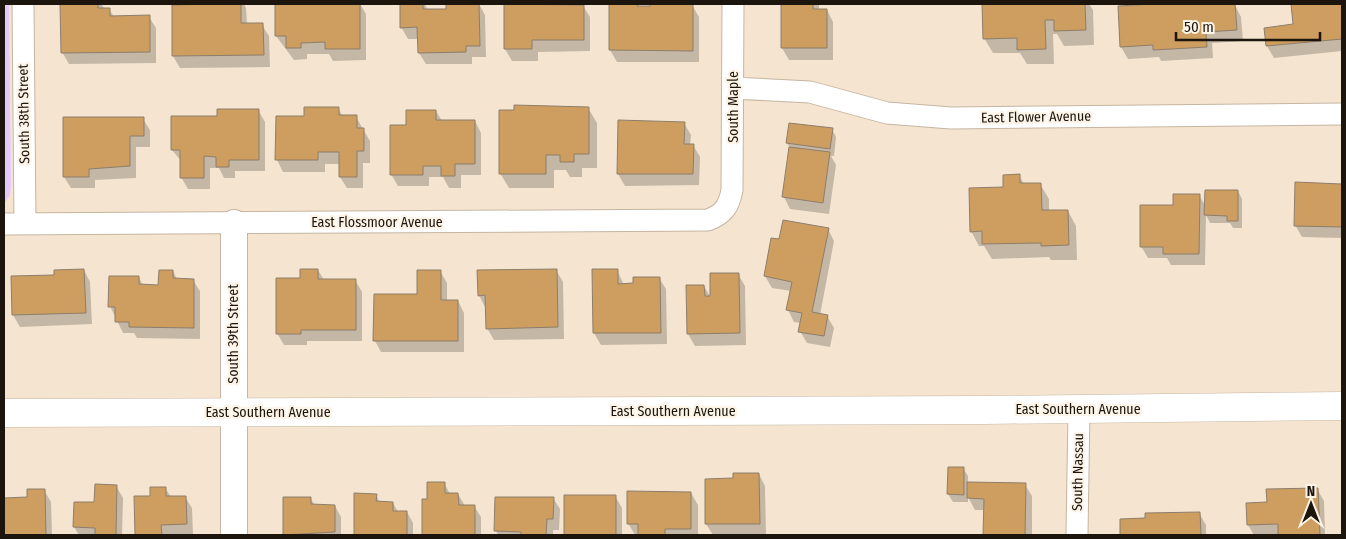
<svg xmlns="http://www.w3.org/2000/svg" width="1346" height="539" font-family="'Fira Sans Condensed',sans-serif">
<style>
.green{fill:#e3cafb}
.shadow{fill:#0003}
.building{fill:#cd9e5f;stroke:#8d7e6b}
.lines{fill:none;stroke-linecap:round;stroke-linejoin:round}
.minor-casing{stroke:#c5b5a1;stroke-width:23}
.tertiary-casing{stroke:#c5b5a1;stroke-width:28}
.secondary-casing{stroke:#c5b5a1;stroke-width:29}
.minor{stroke:#fff;stroke-width:21}
.tertiary{stroke:#fff;stroke-width:26}
.secondary{stroke:#fff;stroke-width:28}
.labels{text-anchor:middle;dominant-baseline:central;stroke-width:4.5;stroke-linejoin:round;paint-order:stroke}
.street-label{font-size:14px;fill:#1b150e;stroke:#fdf3e6}
</style>
<rect width="100%" height="100%" fill="#f5e5d0"/>
<path class="green" d="M4,4h5l2,180 -1,11 -6,9z"/>
<path class="shadow" d="M62,4h39l4,5h4l5,8h35l7,11v35l-87,1 -7,-12z
M215,4h29l2,4 1,17h15l7,11 1,31 -90,1 -7,-12v-50z
M360,4l6,10v46l-33,1 -4,-7h-22v5l-13,1 -18,-24 11,-32z
M401,4h24l3,7 20,-1v-6h31l6,11 1,42h-14v7h-46l-7,-11v-14h-11l-7,-12z
M541,4l42,2 7,11v34l-52,1v9h-26l-7,-12z
M610,4h28l2,4h11v-4l41,1 7,12v45h-82l-7,-12z
M782,4h37v6h8l6,12v38h-44l-7,-12z
M983,4h106l4,6 1,35 -30,1 -7,-12h-4l1,30h-27l-7,-11h-27l-9,-15z
M1155,4l80,1 6,12 2,24 -31,2 1,15 -52,3 -2,-4 -31,2 -7,-12 -2,-39 36,-2z
M1292,4h50v47l-68,7 -7,-12 -2,-17 29,-4z
M338,108l5,9h13l14,24v22h-7v25h-16l-7,-11v-13h-15v8h-42l-6,-12 29,-43z
M588,108l9,15v45h-15v9h-12l-4,-7h-12v18h-45l-9,-15z
M258,110l7,12v49h-30v7h-11l-5,-10h-9v21h-22l-7,-12v-16l-9,-11 46,-32z
M436,111l6,10h33l6,12v42h-20v13h-12l-6,-11h-14v9h-31l-7,-12 16,-48z
M143,119l7,11v17h-14v31l-41,2v8h-24l-7,-11z
M684,123l7,12 -1,10h3l7,12 -1,28 -74,1 -7,-12z
M832,129l4,8 -2,19h-3l5,9 -7,49 -39,-5 -6,-12 6,-49 -3,-5z
M1019,175l5,9h16l9,15v12h19l8,15 1,34h-26l-2,-3 -57,2 -8,-13h-5l-8,-15 33,-42z
M1297,183l45,2v53l-40,-1 -7,-12z
M1238,191l4,8v29h-9l-3,-5h-20l-4,-8 -1,50h-34l-4,-7h-19l-7,-12 33,-40 25,-11 7,12z
M828,229l6,12 -14,74 7,1 7,12 -4,19 -23,-4 -7,-12 1,-8 -7,-1 -6,-12 3,-19 -19,-3 -7,-12z
M84,270l6,12 2,42 -72,3 -7,-12z
M318,270l6,10h31l7,12v49h-55v4h-23l-7,-12 24,-54z
M556,270l7,12 1,57 -70,1 -7,-12 -2,-21 -6,-12z
M593,270h24l7,15h11l24,-7 7,11 1,55 -66,1 -7,-12z
M173,271l4,8 16,1 7,11v48l-63,-1 -3,-5h-11l-13,-27 29,-29 4,9h17z
M440,271l7,12v18h11l6,12v39h-83l-6,-11z
M738,274l7,12 1,59 -51,1 -7,-12 -1,-48h17l8,14z
M963,468l5,8v8l57,1 7,11v39h-47v-25h-10l-7,-13v5h-15l-5,-8z
M759,474l6,12 1,49h-53l-7,-11 28,-44z
M444,483l6,11h8l7,12h9l7,11v18h-58v-34h5z
M116,486l7,12 -1,37h-43l-5,-8 22,-23z
M165,488l6,9h14l7,11 1,27h-57v-38h15z
M1317,489l7,12 1,34h-71l-6,-10 20,-22z
M44,490l7,12 1,33h-48v-36h25z
M691,493l7,12v30h-63l-7,-12z
M355,495h21l4,8h13l5,9h9l6,11v12h-58z
M566,496h49l7,12v27h-57z
M284,498h26l5,7 20,1 6,11v18h-57z
M553,498l7,11 -1,21h-6v5h-55l-2,-4z
M1199,513l7,12v10h-84l-1,-15z"/>
<path class="building" d="M60,4h38v4h12v8l40,-1v37l-89,1z
M214,4h27v19h22l1,32 -92,1v-51z
M275,4h85v45h-35v-7l-24,1v5h-15v-12h-11z
M400,4h23v5h23v-5h33l1,42h-14v6l-48,1 -1,-26 -17,1z
M504,4l80,1v35h-52v9h-28z
M609,4h28v2h13v-2h43v47l-84,-1z
M781,4h32v5h14v39h-46z
M982,4h103l1,26 -32,1v-11h-9l1,29 -29,1v-12l-34,1z
M1235,4l2,26 -31,2 1,15 -54,3v-5l-33,2 -2,-41 35,-2z
M1291,4h51v35l-76,7 -2,-18 29,-4z
M514,105l75,2v47h-15v8h-14v-7h-14v19h-47v-64h15z
M304,107h35v8h18v13h7v23h-7v26h-18v-25h-21v8h-43l1,-44h28z
M217,109h42v51h-30v7h-13v-10l-12,-1v22h-24v-28h-9v-34h46z
M406,110h30v10h39v44h-20v12h-14v-10h-18v9h-33v-50h16z
M63,117h81v19h-14v30l-41,3v8h-26z
M618,120l67,2 -1,22h10l-1,30h-76z
M789,123l44,5 -3,21 -44,-6z
M789,147l41,5 -7,51 -41,-6z
M1020,174v9h21l1,27h26l1,35 -28,1v-3l-59,1v-13l-12,1 -1,-44 34,-1v-12z
M1295,182l47,2v43l-48,-1z
M1205,190h33v31h-11v-5l-23,-1z
M1173,194h27l-1,60h-36v-7h-23v-42h33z
M783,220l46,8 -17,84 16,3 -4,21 -26,-4 4,-19 -16,-3 6,-28 -28,-6 7,-38 8,1z
M84,269l2,44 -74,2 -1,-39 43,-1v-5z
M300,269h18v10h38v51h-55v4h-25v-56h24z
M557,269l1,58 -72,2 -1,-34 -7,1 -1,-26z
M592,269h26v15l15,-1v-6h27l1,56h-68z
M159,270h14v8l21,1v49l-65,-1v-5h-14v-15h-7l1,-31h30v8l19,1z
M417,270h24v30h17v41h-85l1,-47h43z
M710,273h29l1,60 -53,1 -1,-49h18l1,11h5z
M948,467h16v28l-17,-1z
M733,473h26l1,51h-55v-45l28,-1z
M427,482h18v11h13l1,12h16v30h-53v-36h5z
M967,482l59,1 -1,52h-42l1,-36 -17,-1z
M95,484l22,1 -1,50h-21v-7l-22,-1 1,-25h20z
M150,487h16v9h20l1,28 -26,1 1,10h-27l-1,-39h16z
M1318,488l2,47h-42v-11l-31,1 -1,-22 21,-1 -1,-13z
M27,489h18l1,46h-42v-37l23,-1z
M627,491l64,1v37h-26v6h-27v-11h-11z
M354,493l23,1 -1,7 17,1v9h14v24h-53z
M564,495h52v40h-52z
M283,497h28v7l24,1v27l-52,3z
M495,497h59l-1,22h-6l-1,16h-25v-3l-27,-1z
M1200,512l1,23h-81v-16l25,-1v-5z"/>
<g class="lines">
<defs>
<path id="minor" d="M23,4l2,220
M733,88l77,4 77,21 64,5 391,-4
M4,224l704,-4c16,-6 21,-14 24,-30l1,-186
M1077,535l2,-126"/>
<path id="tertiary" d="M234,223v312"/>
<path id="secondary" d="M4,413l980,-3 358,-4"/>
</defs>
<use href="#minor" class="minor-casing"/>
<use href="#tertiary" class="tertiary-casing"/>
<use href="#secondary" class="secondary-casing"/>
<use href="#minor" class="minor"/>
<use href="#tertiary" class="tertiary"/>
<use href="#secondary" class="secondary"/>
</g>
<g class="labels">
<g class="street-label">
<text transform="translate(733 107) rotate(-90)">South Maple</text>
<text transform="translate(24 114) rotate(-91)">South 38th Street</text>
<text transform="translate(1036 117) rotate(-1)">East Flower Avenue</text>
<text x="377" y="222">East Flossmoor Avenue</text>
<text transform="translate(233 334) rotate(-90)">South 39th Street</text>
<text x="1078" y="409">East Southern Avenue</text>
<text x="673" y="411">East Southern Avenue</text>
<text x="268" y="412">East Southern Avenue</text>
<text transform="translate(1078 472) rotate(-89)">South Nassau</text>
</g>
</g>
<rect width="1346" height="539" fill="none" stroke="#1b150e" stroke-width="10"/>
<g transform="translate(1311 504)" stroke="#fdf3e6" stroke-width="4" paint-order="stroke">
<path d="M0-4L9 19L0 12L-9 19Z" fill="#1b150e"/>
<text y="-8" font-size="14" font-weight="bold" text-anchor="middle" fill="#1b150e">N</text>
</g>
<path d="M1176 32v8h144v-8" fill="none" stroke="#1b150e" stroke-width="2.5"/>
<text x="1184" y="32" font-size="15" fill="#1b150e" stroke="#fdf3e6" stroke-width="4" paint-order="stroke">50 m</text>
</svg>
